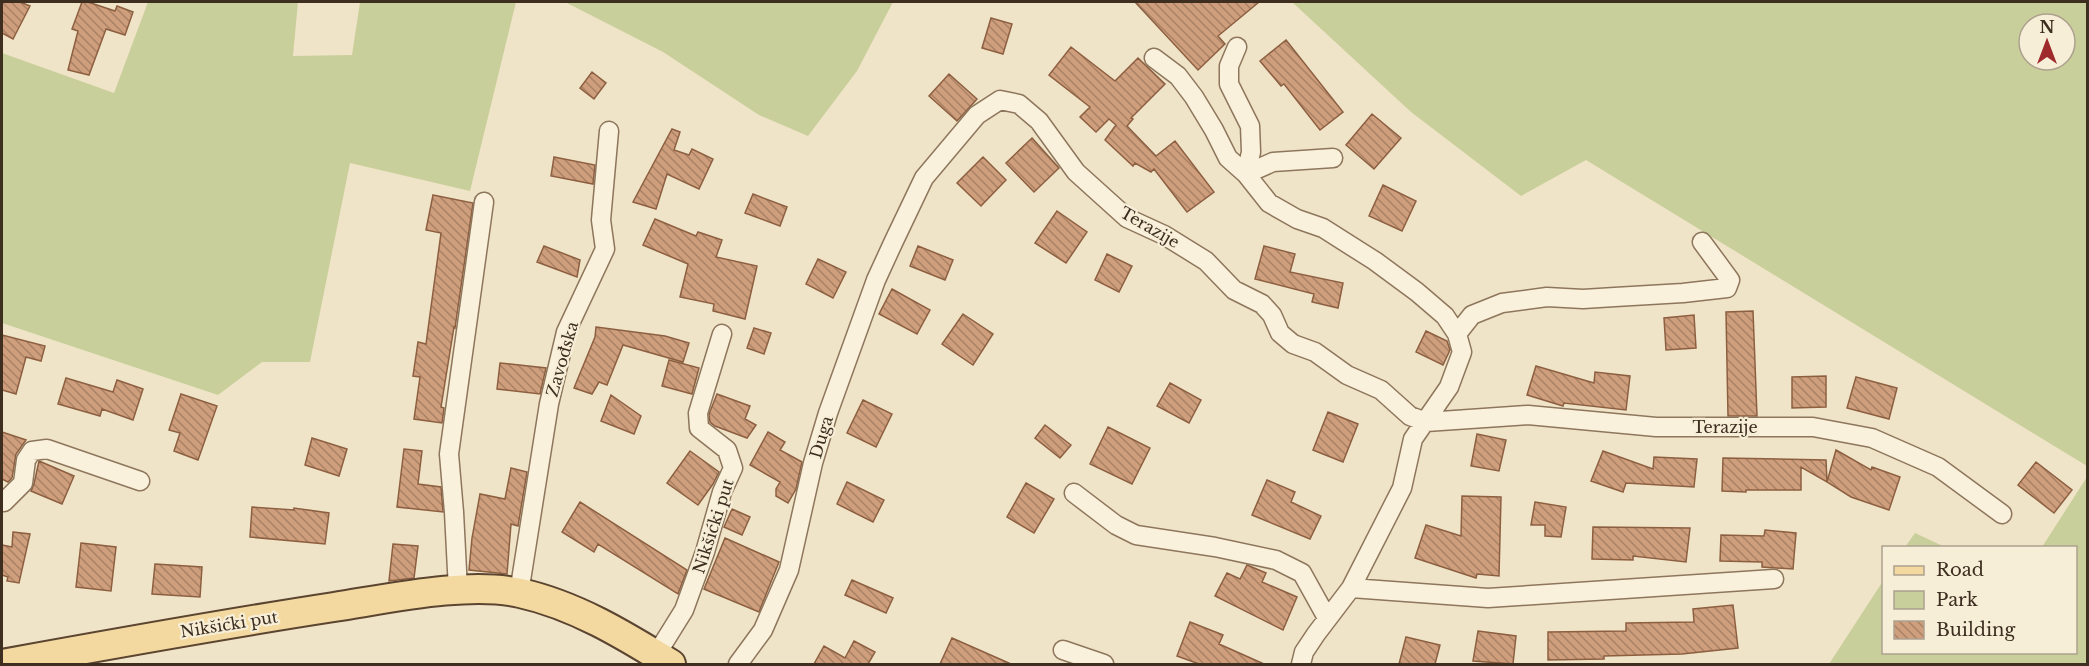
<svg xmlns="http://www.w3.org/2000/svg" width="2089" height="666" font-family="'Libre Baskerville',serif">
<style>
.green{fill:#c9cf9b;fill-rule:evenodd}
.building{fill:url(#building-back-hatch);stroke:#8d5f41;stroke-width:1.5}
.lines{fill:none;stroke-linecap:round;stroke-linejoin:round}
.street-casing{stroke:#8d765c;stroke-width:21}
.primary-casing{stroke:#5b4430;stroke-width:32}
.street{stroke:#faf1dc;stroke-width:18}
.primary{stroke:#f3d9a0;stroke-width:28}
.labels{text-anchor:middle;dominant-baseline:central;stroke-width:4.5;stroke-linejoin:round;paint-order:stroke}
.street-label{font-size:16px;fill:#3d2e20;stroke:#f7eed8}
</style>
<defs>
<pattern id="building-back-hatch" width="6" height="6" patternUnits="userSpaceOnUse" patternTransform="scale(1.5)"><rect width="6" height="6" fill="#cf9f7d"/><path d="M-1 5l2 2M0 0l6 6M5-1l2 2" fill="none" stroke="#a98266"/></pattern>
</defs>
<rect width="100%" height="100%" fill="#f0e4c8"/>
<path class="green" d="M148,2h150l-5,54 59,-1 8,-53h156l-46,189 -120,-28 -40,199h-48l-44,33 -216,-72v-270l112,40z
M565,2h328l-36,69 -49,65 -49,-21 -96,-63z
M1292,2h795v464l-501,-306 -65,36 -110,-84zM2029,24h36v36h-36z
M2087,477v187h-258l54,-83 1,71h192v-104l-34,-1z
M1915,533l30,14h-40z"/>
<path class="building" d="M2,2h18l10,4 -17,33 -11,-6z
M82,2h6l27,9 2,-5 16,6 -8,23 -19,-6 -17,46 -21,-5 10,-39 -6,-2z
M1135,2h124l-41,34 7,8 -27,26z
M991,18l21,6 -9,30 -21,-6z
M1286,40l57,72 -23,18 -36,-46 -3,2 -21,-25z
M1071,47l44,34 23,-23 27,26 -34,34 2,1 -6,7 29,30 19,-15 39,51 -27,20 -33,-43 -3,3 -16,-9 -2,3 -28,-26 11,-15 -7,-6 -13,13 -16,-15 10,-10 -41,-32z
M592,72l14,11 -12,16 -14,-11z
M949,74l28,25 -20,22 -28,-25z
M1372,114l29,24 -27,31 -28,-24z
M672,129l8,3 -6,18 15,5 3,-6 21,10 -14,30 -32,-15 -11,35 -23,-7z
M1032,138l27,30 -25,24 -28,-29z
M554,157l41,8 -2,19 -42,-8z
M983,157l23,23 -25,26 -24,-23z
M1383,185l33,16 -14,30 -33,-15z
M753,194l34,13 -7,19 -35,-13z
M433,195l40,8 -18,125 -1,-1 -13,80 3,1 -2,15 -28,-4 6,-42 -7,-1 5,-34 8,2 15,-111 -15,-3z
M1057,211l30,21 -21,31 -31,-20z
M655,219l41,17 2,-4 24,8 -6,17 41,9 -12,53 -32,-8 1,-7 -34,-7 8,-33 -45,-19z
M544,246l36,14 -3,17 -40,-15z
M918,246l35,14 -8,20 -35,-14z
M1264,246l31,8 -5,18 53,11 -5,25 -26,-6 2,-8 -59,-15z
M1107,254l25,12 -13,26 -24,-12z
M818,259l28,13 -13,26 -27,-14z
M892,289l38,21 -13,24 -38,-20z
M1753,311l4,105h-29l-2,-104z
M963,314l30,20 -20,31 -31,-21z
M1694,315l2,33 -30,2 -2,-32z
M596,327l69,9 24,7 -6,19 -60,-17 -16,40 -8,-3 -7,12 -18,-6 21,-51z
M754,328l17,5 -7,21 -17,-6z
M1426,331l21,10 3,9 -7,15 -27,-13z
M2,335l43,11 -4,15 -15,-4 -10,37 -14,-4z
M669,360l30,8 -7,26 -30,-8z
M500,363l46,5 -6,26 -43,-5z
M1536,366l58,17 1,-11 35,4 -4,34 -62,-7 -1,3 -36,-11z
M1826,376v31l-34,1v-31z
M1856,377l41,11 -8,31 -42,-11z
M66,378l47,14 4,-12 26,9 -10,31 -31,-11 -2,7 -42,-12z
M1170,383l31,17 -12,23 -32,-17z
M181,394l36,12 -19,54 -24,-9 6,-18 -11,-3z
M717,394l33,12 -5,13 11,6 -9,13 -32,-12 -5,-4 -1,-8z
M611,395l30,21 -7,18 -33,-13z
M863,400l29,14 -16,33 -29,-14z
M1328,412l30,12 -15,38 -30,-12z
M1045,425l26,20 -11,13 -25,-20z
M1108,427l42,21 -18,36 -42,-20z
M2,432l24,8 -10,14 -4,24 -4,4 -6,-3z
M768,432l17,10 -5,8 22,12 -6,27 -8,14 -12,-7v-7l4,-7 -30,-17z
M1477,434l29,6 -7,31 -28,-5z
M312,438l35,11 -8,27 -34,-11z
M404,449l18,2 -4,33 23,3 2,25 -46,-5z
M1836,450l35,20 1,-3 28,10 -11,33 -38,-13 -24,-15z
M690,451l29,21 -6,12 -15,21 -31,-22z
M1603,451l50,18 1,-12 43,2 -3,28 -68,-4 -3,9 -32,-11z
M1723,458l103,2 1,22 -26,-15v23h-55v2l-24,-1z
M39,461l35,15 -12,28 -31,-13 3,-7z
M2036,462l36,28 -18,23 -36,-28z
M511,468l16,4 -9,54 -7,-2 -4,50 -38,-4 3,-32 8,-44 25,5z
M1267,480l28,12 -4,10 30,14 -11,23 -58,-24z
M847,482l37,18 -11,22 -36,-18z
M1026,483l28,16 -20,34 -27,-16z
M1462,496l39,1 -2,79 -22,-2 -1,4 -61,-20 11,-33 35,11z
M580,502l107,68 -9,24 -80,-50 -4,8 -32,-20z
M1535,502l31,5 -5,30 -16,-1v-11h-14z
M252,507l42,3v-2l35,5 -4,31 -75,-7z
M732,509l18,8 -8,18 -18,-8z
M1593,527l97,1 -4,34 -53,-6v4l-41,-1z
M1765,530l31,3 -3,36 -31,-2v-5l-42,-1 1,-26 43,1z
M13,532l17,2 -11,49 -12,-2 1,-4 -6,-2v-30l10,2z
M725,538l54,24 -20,50 -55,-23z
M81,543l35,4 -5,44 -35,-4z
M393,544l25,2 -4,32 -25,3z
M155,564l47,3 -2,30 -48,-3z
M1247,565l19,8 -4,9 35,15 -14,33 -68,-34 12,-23 13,6z
M852,580l41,18 -7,15 -41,-18z
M1733,605l5,43 -56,6 -78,2v3l-56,1v-28l78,-1v-8l68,-1 -1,-13z
M1190,622l33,13 -4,9 45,20h-65l-22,-8z
M1478,631l38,5 -3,28 -40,-3z
M1406,637l34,8 -5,19h-36z
M952,638l59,26h-71z
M854,641l21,11 -7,12h-54l10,-18 21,12z"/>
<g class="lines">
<defs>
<path id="street" d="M1237,47l-8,19v18l21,42 1,26 -5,22
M1154,58l24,18 16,21 20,33 14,28 18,16 23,29 28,16 26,9 52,33 42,31 28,24 12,18 5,18 -13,35 -36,52 -11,49 -51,100 -35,46 -12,18 -3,12
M1246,174l27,-12 60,-4
M1457,334l15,-19 30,-12 45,-6 36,2 32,-2 68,-4 44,-5 3,-8 -28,-38
M1074,493l42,32 20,10 79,12 61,13 26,13 25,45
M2,502h2l19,-19 3,-23 6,-9 15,-2 93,32
M1351,588l137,10 286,-19
M458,590l-4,-78 -5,-58 35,-252
M519,593l30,-189 17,-72 39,-83 -4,-29 8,-89
M1063,650l41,14
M656,655l28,-45 21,-58 17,-60 11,-24 -6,-18 -28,-22 -1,-15 24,-79
M738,664l25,-34 26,-60 24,-107 15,-50 48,-133 17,-37 31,-65 53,-63 23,-15 19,4 20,17 37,51 51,46 37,17 42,26 28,29 28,14 10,11 8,18 13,11 22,8 32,23 34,15 29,26 16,6 102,-7 128,12h157l59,11 66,29 64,47"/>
<path id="primary" d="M2,664c110,-20 221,-40 332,-57 53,-8 134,-26 186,-14 55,12 104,42 151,71"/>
</defs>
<use href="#street" class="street-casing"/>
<use href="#primary" class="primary-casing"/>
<use href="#street" class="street"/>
<use href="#primary" class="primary"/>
</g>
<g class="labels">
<g class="street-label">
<text transform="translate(1150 227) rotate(30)">Terazije</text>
<text transform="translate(562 359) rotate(-74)">Zavođska</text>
<text x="1725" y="427">Terazije</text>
<text transform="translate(821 437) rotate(-73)">Duga</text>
<text transform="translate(713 526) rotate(-72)">Nikšićki put</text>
<text transform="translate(229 624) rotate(-9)">Nikšićki put</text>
</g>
</g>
<rect width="2089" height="666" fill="none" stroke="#3d2e20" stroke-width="6"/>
<rect x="1882" y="546" width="195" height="108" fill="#f7eed8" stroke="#ada18e" stroke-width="1.5"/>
<rect x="1894" y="566" width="30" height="9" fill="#f3d9a0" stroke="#ada18e" stroke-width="1.5"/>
<text x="1936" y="576" font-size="18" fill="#3d2e20">Road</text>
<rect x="1894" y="591" width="30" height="18" fill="#c9cf9b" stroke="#ada18e" stroke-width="1.5"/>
<text x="1936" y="606" font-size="18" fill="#3d2e20">Park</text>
<rect x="1894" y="621" width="30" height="18" fill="url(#building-back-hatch)" stroke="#ada18e" stroke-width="1.5"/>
<text x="1936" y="636" font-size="18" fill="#3d2e20">Building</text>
<g transform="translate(2047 42)"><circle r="28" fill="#f7eed8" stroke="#ada18e" stroke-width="1.5"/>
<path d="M0-4.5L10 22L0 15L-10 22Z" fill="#9e2a2b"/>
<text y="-9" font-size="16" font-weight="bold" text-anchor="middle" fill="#3d2e20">N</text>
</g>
</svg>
